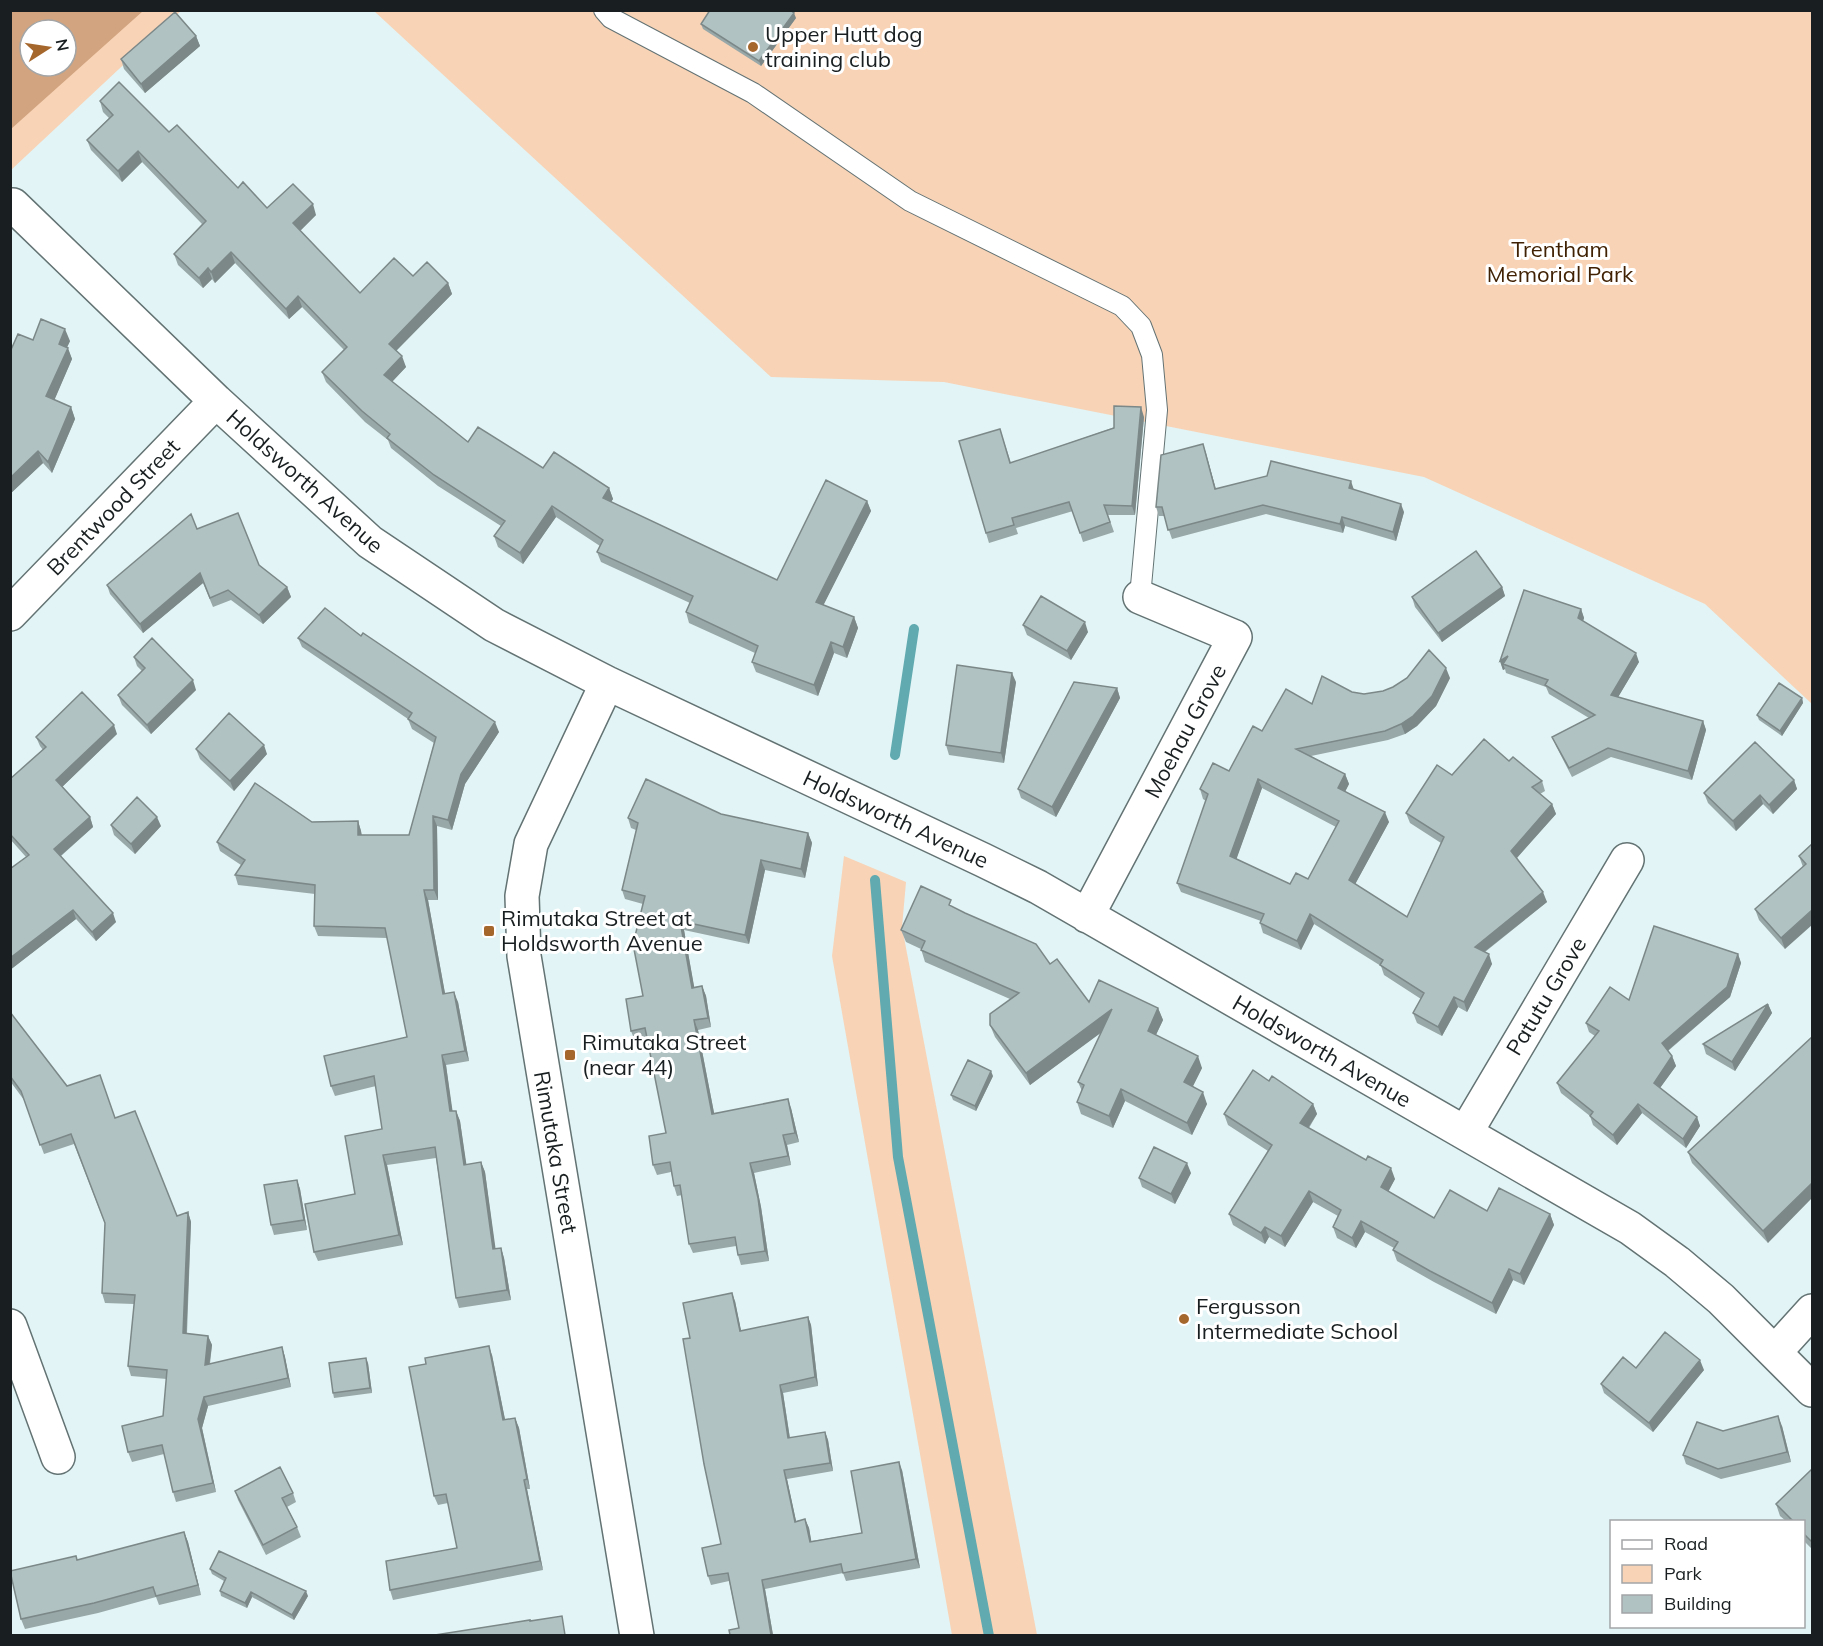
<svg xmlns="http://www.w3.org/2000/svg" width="1823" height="1646" font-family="Mulish,sans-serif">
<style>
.green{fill:#f8d3b6;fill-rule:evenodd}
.forest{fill:#d2a47f;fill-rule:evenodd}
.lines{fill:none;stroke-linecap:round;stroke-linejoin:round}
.stream{stroke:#60aab0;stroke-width:10}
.lane-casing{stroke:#637273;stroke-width:22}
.street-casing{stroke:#637273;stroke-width:36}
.lane{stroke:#fff;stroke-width:20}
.street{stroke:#fff;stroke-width:33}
.wall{fill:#98a7a8;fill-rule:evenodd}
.shaded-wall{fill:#7c8888}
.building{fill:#b1c2c3;stroke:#7c8888;stroke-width:1.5;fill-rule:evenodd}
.poi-dot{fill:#a6672d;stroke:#fff;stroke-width:2}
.labels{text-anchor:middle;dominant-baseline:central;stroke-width:6;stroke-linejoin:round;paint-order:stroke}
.poi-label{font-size:22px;fill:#191f20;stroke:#fff;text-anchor:start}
.park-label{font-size:22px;fill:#402103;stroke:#fff}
.street-label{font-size:22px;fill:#191f20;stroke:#fff}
</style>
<rect width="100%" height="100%" fill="#e2f4f5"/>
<path class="green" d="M11,11h170l-170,159zM30,30h36v36h-36z
M374,11h1438v693l-107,-100 -281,-127 -480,-95 -173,-5z
M844,856l62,26 -4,45 135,708h-85l-120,-679z"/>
<path class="forest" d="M11,10h132v1l-132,118zM30,30h36v36h-36z"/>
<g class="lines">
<path class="stream" d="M895,755l19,-126
M875,880l23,277 91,479"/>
<defs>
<path id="lane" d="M604,10l7,8 142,75 157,108 212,105 19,20 11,29 5,55 -17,187"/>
<path id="street" d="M13,205l203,196 154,141 124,83 113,58 376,177 55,27 592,341 47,34 44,37 91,91
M10,614l206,-213
M607,683l-76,161 -9,52 2,60 113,680
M1087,916l148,-279 -95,-40
M1466,1132l161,-272
M10,1326l48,131
M1775,1352l37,-41"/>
</defs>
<use href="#lane" class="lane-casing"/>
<use href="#street" class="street-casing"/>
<use href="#lane" class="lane"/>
<use href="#street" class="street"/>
</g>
<path class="wall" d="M796,18l-35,48 -58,-37 -2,-5z
M196,36l4,10 -55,47 -21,-24 -3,-10z
M100,101l69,31 69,56 29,20 49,7 -16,16 60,62 53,-17 35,7 4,11 -56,57 10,16 -14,15 76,60 75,26 66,20 4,11 -2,3 166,78 90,-79 4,10 -48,94 31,12 4,11 -11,30 -13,-5 -16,43 -62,-24 -4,-10 3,-9 -66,-30 -3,-11 4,-9 -89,-41 -4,-10 3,-6 -44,-29 -33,47 -25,-17 -4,-11 7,-10 -63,-40 -47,-38 -3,-8 -23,-18 -39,-40 -4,-10 22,-22 -42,-43 -13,12 -54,-56 -20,20 -3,-4 -9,9 -25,-23 -4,-11 28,-30 -60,-62 -20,20 -31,-32 -4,-10 22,-22 -6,-6z
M33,340l37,1 -3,6 5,12 -18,41 17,7 4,12 -23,54 -9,-10 -33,31v-142z
M1144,417l-9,98h-27l6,17 -31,10 -10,-31 -57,17 2,6 -29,9 -3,-10 14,-104 11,34z
M1203,444l13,45 138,1 50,22 -8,29 -51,-15 -2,7 -77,-19 -94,25 -8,-23h-5l-3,-9z
M197,529l62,36 28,22 4,10 -28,27 -32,-24 -18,7 -10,-24 -60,50 -33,-39 -3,-9z
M1502,587l3,9 -63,46 -27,-35 -3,-10z
M1581,609l3,9 -1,3 56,41 -21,35 85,24 3,9 -14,50 -81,-23 -39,20 -16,-31 -4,-9 37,-19 -40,-24 -3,-7 -40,-14 -1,-4 -2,1 -3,-9z
M1023,625l65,7 -17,28 -44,-25z
M361,636l138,96 -34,52 -13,46 -15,-4 1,74h-10l17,94 13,8 11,59 -23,4 6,46h4l4,10 6,44 15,-3 4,10 10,77 6,-1 3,10 7,42 -52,8 -3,-10 -20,-140 -49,7 16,80 -85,16 -4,-9 41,-58 27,-65 -6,-43 -41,10 -4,-10 76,-49 -20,-99 -69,-2 -4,-10 1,-32 -77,-9 -3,-10 6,-10 -21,-14 -3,-9 95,-20 46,-1 3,10 1,4h47l25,-92 -22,-14 -4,-10 -106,-72 -4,-9z
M134,657l62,33 -45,44 -29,-29 -4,-10 24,-24 -5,-5z
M1450,678l-14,28 -19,20 -12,8 -17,6 -77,16 34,18 4,10 -4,7 44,31 -34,62 52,33 34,-74 -31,-20 -4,-10 46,-38 57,-14 33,20 3,10 -5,3 12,10 4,10 -39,44 30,44 -62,50 7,12 -25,48 -9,-5 -16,29 -25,-13 -4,-10 8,-14 -37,-24 -3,-9 -67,-42 -13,26 -38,-17 -3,-10 1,-2 -80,-29 -4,-9 29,-82 -3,-2 -3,-10 29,-18 33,-40 50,-27 40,-12 12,2 19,-3zM1262,788l74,39 -28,52 -18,5 -54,-25z
M1016,682l-12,81 -55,-8 -3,-10z
M1117,688l3,10 -64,119 -35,-19 -3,-9z
M1802,698l1,5 -21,33 -23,-16 -2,-5z
M117,734l-55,53 28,30 3,10 -32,29 55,66 -20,19 -20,-22 -66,51v-101l16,-12 -16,-18v-60l33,-29 -3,-4 -4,-9z
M196,749l71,5 -33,37 -34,-32z
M1794,780l3,9 -24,25 -10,-10 -27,27 -28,-28 -4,-10z
M721,814l87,19 4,10 -7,35 -40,-8 -16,74 -65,-14 10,57 8,-1 4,10 5,31 -13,3 16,83 77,-5 8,34 -12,3 4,20 -37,8 7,34 8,54 -28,4 -3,-10 -2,-9 -43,7 -4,-9 -7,-49 -5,1 -3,-10 -3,-14 -14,3 -4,-10 13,-32 -19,-95 -12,3 -4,-10 12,-35v-92l-18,-5 -3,-9 14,-60 -5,-2 -3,-10z
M111,825l50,1 -26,28 -21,-19z
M1812,844l-27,105 -26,-29 -4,-11 48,-42 -4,-11z
M953,907l97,57 39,38 69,6 5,12 -7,15 46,33 -9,18 14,18 -15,31 -67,-34 -12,27 -32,-14 -4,-12 5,-11 -4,-9 23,-50 -71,53 -35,-48 -5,-12 20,-26 -85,-37 -4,-13 -15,-7 -5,-12z
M1738,954l3,9 -11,34 -62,54 4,5 4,10 -16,22 37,29 3,9 -14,22 -44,-35 -25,32 -24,-20 -3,-9 -29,-23 -4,-10 38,-47 -6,-4 -3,-9 43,-23z
M1768,1004l4,9 -37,58 -29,-17 -3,-10z
M10,1012l57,74 48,32 62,98 11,-4 3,10 -4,112 21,2 4,9 -2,19 72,-17 3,10 6,30 -83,19 -6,22 14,64 -40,10 -3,-10 -9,-38 -32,8 -4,-10 35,-36 4,-37 -36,-3 -3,-10 6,-62 -29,-1 -3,-10 3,-69 -31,-80 -30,10 -20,-54 -14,-19z
M1812,1037l-44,206 -76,-80 -4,-11z
M993,1076l-17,35 -23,-11 -2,-5z
M1269,1081l44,23 4,10 -8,14 86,51 -7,12 46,27 53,-7 63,3 4,11 -30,60 -11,-5 -17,34 -62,-32 -37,-21 -4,-11 1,-2 -29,-16 -9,16 -19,-10 -4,-11 5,-11 -25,-14 -28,45 -16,-10 -4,7 -32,-19 -4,-11 39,-63 -40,-26 -4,-11z
M1191,1173l-16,31 -33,-17 -3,-9z
M297,1180l3,9 7,41 -33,5 -3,-10z
M735,1301l6,30 67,-14 3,8 7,61 -35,7 7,45 35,-6 3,8 5,31 -46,8 9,42 9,-2 4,9 2,13 51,-8 40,-63 18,98 -74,13 -3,-8 -78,16 8,46h-43l9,-7 -10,-47 -18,4 -3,-9 13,-32 -31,-206z
M492,1355l13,65 10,-2 4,10 11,61h-3l16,81 -150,30 -3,-10 67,-42 -9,-45 -10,2 -4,-9z
M368,1363l4,30 -38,5 -1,-5z
M1636,1368l68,2 -51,62 -49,-39 -3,-9z
M1782,1426l9,36 -70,17 -35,-15 -3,-9 40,-24z
M1812,1469v80l-9,-9v-19h-17l-6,-5 -4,-12z
M235,1491l58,2 3,9 -9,5 10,20 4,10 -35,18 -28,-55z
M184,1532l4,10 13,53 -42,10 -3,-8 -58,16 -73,16 -4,-10 57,-59z
M210,1569l98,27 -14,24 -42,-23 -5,11 -26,-12 -1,-5 4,-10 -12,-7z"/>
<path class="shaded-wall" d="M794,13l2,5 -35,48 -2,-5z
M196,36l4,10 -55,47 -4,-9z
M138,151l4,11 -20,20 -4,-11z
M313,204l3,11 -19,19 -4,-11z
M231,252l4,11 -20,20 -4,-11z
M208,268l4,11 -9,9 -4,-10z
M448,283l4,11 -59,60 -4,-10z
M298,296l4,11 -13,12 -3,-10z
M65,329l5,12 -7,15 -4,-12z
M68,348l4,11 -21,49 -5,-12z
M402,356l4,11 -18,19 -4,-11z
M71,407l4,12 -23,54 -4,-11z
M1141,407l3,10 -9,98 -3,-9z
M1203,444l3,9 12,45 -3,-9z
M38,451l5,12 -33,31v-16z
M1351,481l3,9 -5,-2z
M609,488l4,11 -7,10 -3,-11z
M867,501l4,10 -51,101 -4,-10z
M1401,504l3,8 -8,29 -3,-9z
M552,506l4,11 -33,47 -3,-11z
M1342,517l3,9 -2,7 -3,-9z
M200,573l3,10 -60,50 -3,-9z
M287,587l4,10 -28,27 -4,-9z
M1502,587l3,9 -63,46 -4,-9z
M1581,609l3,9 -3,9 -3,-9z
M854,617l4,11 -11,30 -4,-11z
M1085,622l3,10 -17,28 -4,-9z
M831,642l3,11 -16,43 -4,-11z
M1636,653l3,9 -25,42 -3,-9z
M1508,656l-5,8 2,5 -2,1 -3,-9z
M1446,668l4,10 -14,28 -19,20 -12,8 -4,-10z
M1012,673l4,9 -12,81 -3,-10z
M193,680l3,10 -45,44 -4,-9z
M1117,688l3,10 -64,119 -4,-10z
M1802,698l1,5 -21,33 -2,-5z
M1703,721l3,9 -14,50 -4,-9z
M495,722l4,10 -34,52 -13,46 -4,-10 13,-46z
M114,725l3,9 -57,55 -4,-9z
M264,745l3,9 -33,37 -4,-10z
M1345,774l4,10 -7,14 -4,-10z
M1258,779l4,9 -28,78 -4,-10z
M1794,780l3,9 -24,25 -4,-9z
M1760,795l3,9 -27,27 -3,-10z
M1552,804l4,10 -42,47 -3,-10z
M1385,812l4,10 -37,68 -3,-10z
M433,816l4,10 1,74 -4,-10z
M90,817l3,10 -35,31 -4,-9z
M157,817l4,9 -26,28 -4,-10z
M358,821l3,10 1,14 -4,-10z
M808,833l4,10 -7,35 -4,-9z
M761,860l4,10 -16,74 -4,-9z
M424,890l4,10 19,104 -4,-10z
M1543,892l4,10 -68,54 -4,-9z
M73,910l3,9 -66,51v-12z
M1812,910v15l-27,24 -4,-11z
M113,913l3,9 -20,19 -4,-9z
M1310,914l4,10 -13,26 -4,-9z
M680,921l4,9 12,67 -4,-9z
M1489,954l3,10 -25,48 -3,-10z
M1738,954l3,9 -11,34 -64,55 -4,-9z
M702,986l4,10 5,31 -3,-9z
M454,992l4,10 11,59 -4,-10z
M1454,997l4,10 -16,29 -4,-9z
M1768,1004l4,9 -37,58 -3,-9z
M1158,1008l5,12 -11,23 -4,-12z
M1112,1009l5,12 -87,64 -4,-12z
M694,1020l4,10 18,93 -4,-9z
M442,1055l4,10 8,56 -4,-10z
M1198,1056l4,12 -13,26 -5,-12z
M1672,1056l4,10 -19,26 -3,-9z
M991,1071l2,5 -17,35 -1,-5z
M1121,1089l4,12 -12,27 -4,-12z
M1203,1092l4,12 -15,31 -5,-12z
M788,1099l3,9 8,34 -4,-9z
M1313,1104l4,10 -13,20 -4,-11z
M1638,1104l4,9 -25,32 -4,-10z
M456,1111l4,10 8,54 -4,-10z
M1697,1117l3,9 -14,22 -3,-9z
M783,1135l4,10 4,20 -3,-9z
M383,1155l4,10 16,80 -4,-10z
M481,1162l4,10 12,87 -4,-10z
M750,1163l4,10 7,34 8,54 -4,-10z
M1187,1163l4,10 -16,31 -4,-10z
M1391,1168l4,11 -10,19 -4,-11z
M297,1180l3,9 7,41 -3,-10z
M1812,1183v15l-44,45 -5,-12z
M1309,1191l4,11 -28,45 -4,-11z
M188,1212l3,10 -5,121 -3,-10z
M1550,1214l4,11 -30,60 -4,-11z
M1361,1221l4,11 -9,16 -4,-10z
M1265,1227l4,10 -4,7 -4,-11z
M501,1248l3,10 7,42 -4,-10z
M1509,1269l4,11 -17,34 -4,-11z
M732,1293l3,8 8,39 -3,-9z
M808,1317l3,8 7,61 -3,-9z
M208,1336l4,9 -4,29 -3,-9z
M489,1346l3,9 15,74 -4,-9z
M282,1347l3,10 6,30 -3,-9z
M366,1358l2,5 4,30 -2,-5z
M1700,1360l4,10 -51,62 -4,-9z
M780,1385l3,8 8,53 -3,-8z
M204,1397l4,9 -6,22 14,64 -3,-9 -15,-64z
M1778,1416l4,10 9,36 -4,-10z
M515,1418l4,10 11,61 -3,-10z
M825,1432l3,8 5,31 -3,-8z
M899,1462l3,8 18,98 -4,-9z
M784,1470l3,9 11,51 -3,-8z
M524,1480l3,9 16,81 -3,-9z
M805,1519l4,9 4,22 -3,-8z
M184,1532l4,10 13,53 -3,-10z
M762,1580l3,9 8,46h-2z
M306,1591l2,5 -14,24 -2,-5z
M251,1592l1,5 -5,11 -2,-5z"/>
<path class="building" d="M710,10h80l4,3 -35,48 -58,-37z
M175,12l21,24 -55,48 -20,-25z
M119,82l50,50 8,-7 61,63 5,-6 24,26 26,-24 20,20 -20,19 67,70 34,-35 19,18 14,-14 21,21 -59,61 13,12 -18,19 84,67 10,-15 65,41 11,-16 55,36 -6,10 174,82 49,-100 41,21 -51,101 38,15 -11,30 -12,-5 -17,43 -62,-23 6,-16 -72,-34 7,-16 -96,-44 6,-12 -51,-34 -32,47 -26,-17 11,-15 -71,-46 -47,-37 3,-4 -28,-23 -40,-39 25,-25 -49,-51 -12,13 -55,-57 -20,20 -3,-4 -9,10 -25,-24 32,-33 -68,-70 -20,20 -31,-31 26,-25 -13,-14z
M41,319l24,10 -6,15 9,4 -22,48 25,11 -23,55 -10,-11 -28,27v-126l8,-18 15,6z
M1114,406l27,1 -9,99 -28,-1 6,17 -30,11 -11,-31 -57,16 2,7 -28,8 -27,-92 41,-12 10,34 104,-35z
M1203,444l12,45 52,-13 4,-15 80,20 -2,7 52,16 -8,28 -51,-15 -2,7 -77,-19 -95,25 -6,-23h-6l5,-52z
M238,513l21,52 28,22 -28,28 -31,-25 -18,8 -10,-25 -60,51 -33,-39 84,-71 6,15z
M1476,551l26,36 -64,46 -26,-36z
M1524,590l57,19 -3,9 58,35 -25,42 92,26 -15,50 -80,-23 -39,20 -17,-31 43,-22 -50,-30 3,-5 -45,-16 5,-8 -8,5z
M1041,596l44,26 -18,29 -44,-26z
M325,608l36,28 2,-3 132,89 -34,52 -13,46 -15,-4 1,74h-10l19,104 11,-2 11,59 -23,4 8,56h6l8,54 17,-3 12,87 8,-1 6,42 -51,8 -21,-151 -52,8 16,80 -85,17 -9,-48 50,-10 -10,-58 37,-7 -8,-53 -43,10 -7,-30 83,-19 -22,-109 -71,-2 1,-41 -80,-10 10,-15 -28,-18 38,-59 57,39 46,-1v14h51l27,-98 -28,-18 4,-6 -114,-75z
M152,638l41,42 -46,45 -29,-30 27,-27 -11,-11z
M1429,650l17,18 -14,28 -19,20 -12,8 -16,7 -89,18 49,25 -7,14 47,24 -36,68 58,37 37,-80 -38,-24 31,-48 15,10 32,-36 25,22 4,-4 29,24 -10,6 20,17 -41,47 32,41 -68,55 14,7 -25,48 -10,-5 -16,30 -25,-14 11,-20 -44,-28 3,-5 -73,-46 -13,27 -37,-18 4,-9 -87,-31 31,-89 -8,-5 13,-26 16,8 24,-45 9,5 24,-42 26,15 10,-28 30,16 12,2 19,-3 10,-4 14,-9zM1258,779l81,42 -31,58 -12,-6 -6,11 -60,-28z
M957,665l55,8 -11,80 -55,-8z
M1074,682l43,6 -65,119 -34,-18z
M1779,683l23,15 -22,33 -23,-16z
M82,692l32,33 -58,55 34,37 -36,32 59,64 -21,19 -19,-22 -63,48v-89l19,-14 -19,-21v-55l36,-32 -10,-10z
M229,713l35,32 -34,36 -34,-32z
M1755,742l39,38 -25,25 -9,-10 -27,26 -29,-28z
M646,779l75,35 87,19 -7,36 -40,-9 -16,75 -65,-14 12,67 10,-2 6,32 -14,2 18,94 76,-15 7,34 -12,2 5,21 -38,7 8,35 7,53 -27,4 -3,-18 -46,7 -9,-59 -6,1 -4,-24 -17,3 -4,-29 17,-3 -21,-105 -14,3 -5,-32 17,-3 -10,-52 12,-48 -23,-6 16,-67 -10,-5z
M137,797l20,20 -26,27 -20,-19z
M1812,844v66l-31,28 -26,-29 51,-45 -7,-8z
M921,886l30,14 -2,5 16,8 71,31 14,20 7,-5 32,43 10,-22 59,28 -10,23 50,25 -14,26 19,10 -16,31 -66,-34 -12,27 -32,-14 7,-17 -6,-3 34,-73 -86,64 -36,-48v-11l29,-21 -98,-43 4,-9 -24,-11z
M1654,926l84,28 -11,33 -65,56 10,13 -18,27 43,34 -14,22 -45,-35 -25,31 -23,-19 3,-4 -36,-29 42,-52 -13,-8 24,-36 19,13z
M1768,1004l-36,58 -29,-18z
M10,1012l57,74 33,-11 15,43 20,-7 42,105 11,-4 -5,121 25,3 -3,29 77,-18 6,31 -84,19 -6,22 15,64 -40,9 -11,-47 -34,7 -6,-26 41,-10 4,-46 -39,-4 7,-71 -33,-2 3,-70 -34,-89 -31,11 -19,-54 -11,-15z
M1812,1037v146l-49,48 -75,-79z
M968,1060l23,11 -16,35 -24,-11z
M1253,1070l16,11 3,-5 41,28 -13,19 66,37 2,-4 23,12 -10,19 53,31 16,-28 37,21 12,-23 51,26 -30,60 -11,-5 -17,34 -62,-32 -37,-21 5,-8 -37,-21 -9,17 -19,-11 8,-17 -32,-19 -28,45 -16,-9 -4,6 -32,-19 43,-69 -48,-31z
M1154,1147l33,16 -16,31 -32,-16z
M297,1180l7,40 -33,5 -7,-40z
M732,1293l8,38 68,-14 7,60 -35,8 8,53 37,-6 5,31 -46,7 11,52 10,-3 5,23 52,-9 -11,-62 48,-9 17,97 -73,14 -2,-9 -79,16 9,55h-41l-1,-5 10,-2 -11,-55 -20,3 -6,-28 19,-4 -17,-80 -21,-125 7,-1 -7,-35z
M1665,1332l35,28 -51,63 -48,-39 22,-27 13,11z
M489,1346l14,74 12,-2 12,61 -3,1 16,81 -150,29 -4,-29 71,-13 -11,-54 -12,2 -25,-129 17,-3 -1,-6z
M366,1358l4,30 -37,5 -4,-30z
M1778,1416l9,36 -69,17 -35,-14 14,-33 26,9z
M280,1467l13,26 -11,5 15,29 -34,18 -28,-54z
M1812,1469v73l-9,-9v-12h-10l-17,-17z
M184,1532l14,53 -42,11 -3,-9 -59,16 -73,16 -11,-48 66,-15 1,4z
M219,1551l87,40 -14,24 -41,-23 -6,11 -25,-12 6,-13 -16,-9z
M562,1616l3,19h-130l95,-15v1z"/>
<g class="poi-dot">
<circle cx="753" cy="47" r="6"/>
<rect x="483" y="925" width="12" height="12" rx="3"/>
<rect x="564" y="1049" width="12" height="12" rx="3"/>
<circle cx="1184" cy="1319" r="6"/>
</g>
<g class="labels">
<g class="poi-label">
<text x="765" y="34">Upper Hutt dog<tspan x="765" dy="25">training club</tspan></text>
<text x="501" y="918">Rimutaka Street at<tspan x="501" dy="25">Holdsworth Avenue</tspan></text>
<text x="582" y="1042">Rimutaka Street<tspan x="582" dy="25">(near 44)</tspan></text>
<text x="1196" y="1306">Fergusson<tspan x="1196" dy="25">Intermediate School</tspan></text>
</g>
<g class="park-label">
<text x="1560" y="249">Trentham<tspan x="1560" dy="25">Memorial Park</tspan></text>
</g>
<g class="street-label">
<text transform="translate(305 481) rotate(42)">Holdsworth Avenue</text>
<text transform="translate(113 507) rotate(-46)">Brentwood Street</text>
<text transform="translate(1185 731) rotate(-62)">Moehau Grove</text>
<text transform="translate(896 819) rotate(25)">Holdsworth Avenue</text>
<text transform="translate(1546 996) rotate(-59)">Patutu Grove</text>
<text transform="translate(1322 1051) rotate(30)">Holdsworth Avenue</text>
<text transform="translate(556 1152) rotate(80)">Rimutaka Street</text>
</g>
</g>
<rect width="1823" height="1646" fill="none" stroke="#191f20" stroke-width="24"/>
<rect x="1610" y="1520" width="195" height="108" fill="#ffffff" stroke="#a3a5a6" stroke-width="1.5"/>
<rect x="1622" y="1540" width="30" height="9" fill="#ffffff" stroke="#a3a5a6" stroke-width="1.5"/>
<text x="1664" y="1550" font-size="18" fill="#191f20">Road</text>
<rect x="1622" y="1565" width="30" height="18" fill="#f8d3b6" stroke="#a3a5a6" stroke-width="1.5"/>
<text x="1664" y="1580" font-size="18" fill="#191f20">Park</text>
<rect x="1622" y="1595" width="30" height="18" fill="#b1c2c3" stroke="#a3a5a6" stroke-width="1.5"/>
<text x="1664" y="1610" font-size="18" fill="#191f20">Building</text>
<g transform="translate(48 48) rotate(78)"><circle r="28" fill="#ffffff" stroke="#a3a5a6" stroke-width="1.5"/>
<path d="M0-4.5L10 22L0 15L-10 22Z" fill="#a6672d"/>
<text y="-9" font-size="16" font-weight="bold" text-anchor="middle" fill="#191f20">N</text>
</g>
</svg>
